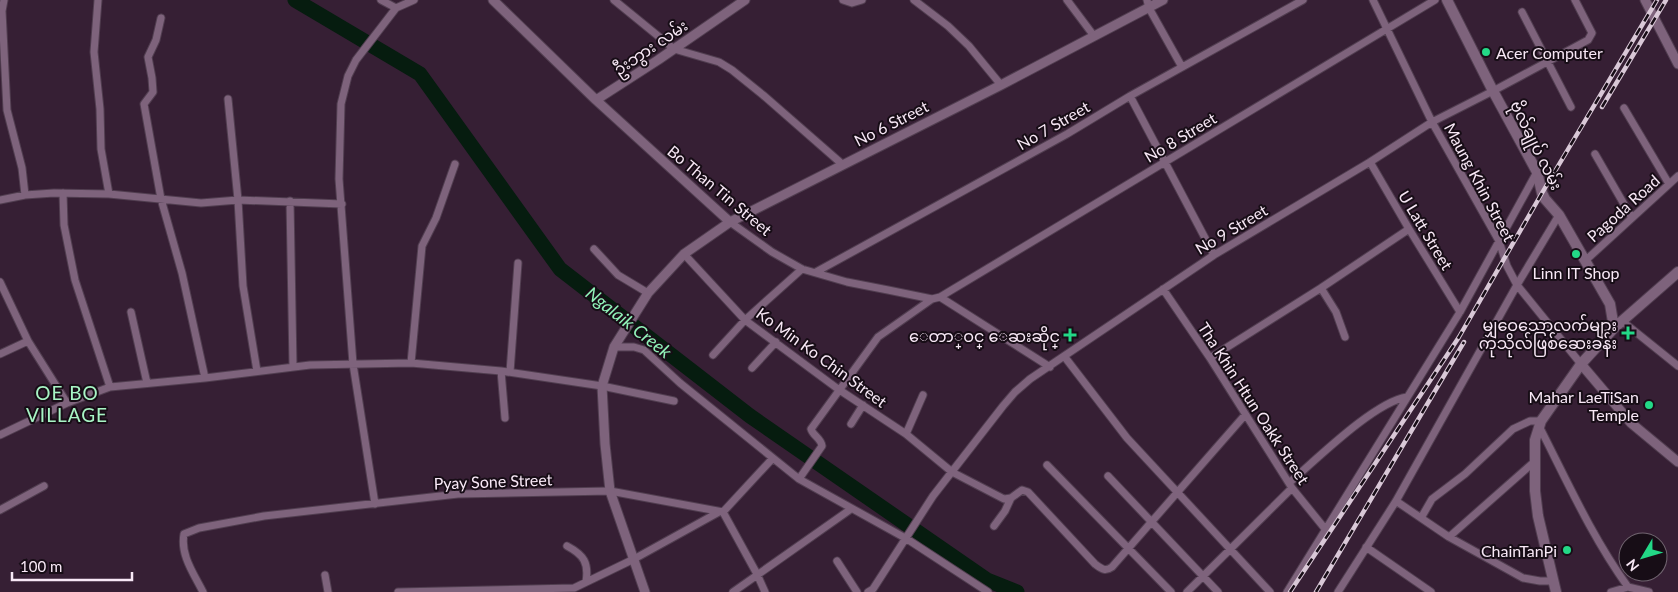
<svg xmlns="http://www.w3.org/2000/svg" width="1678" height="592" font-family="Lato,'Noto Sans Myanmar',sans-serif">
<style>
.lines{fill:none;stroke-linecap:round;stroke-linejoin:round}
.river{stroke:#061c0f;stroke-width:15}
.minor-casing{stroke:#513e50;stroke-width:9}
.tertiary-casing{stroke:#513e50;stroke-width:11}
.secondary-casing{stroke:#513e50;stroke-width:12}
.minor{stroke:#7e637c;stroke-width:7}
.tertiary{stroke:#7e637c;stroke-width:9}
.secondary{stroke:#7e637c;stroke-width:10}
.rail-casing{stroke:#d9c8d7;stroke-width:4.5}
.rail{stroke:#170d16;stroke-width:2.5;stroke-dasharray:8;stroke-linecap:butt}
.poi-dot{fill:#23d887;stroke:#170d16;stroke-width:2}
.labels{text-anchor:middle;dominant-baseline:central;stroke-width:4;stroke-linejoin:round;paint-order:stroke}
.street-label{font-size:16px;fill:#f8e8f6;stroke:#170d16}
.poi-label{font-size:16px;fill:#f8e8f6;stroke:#170d16;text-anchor:end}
.water-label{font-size:18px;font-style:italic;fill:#91f3b9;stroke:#170d16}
.quarter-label{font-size:19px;letter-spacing:1px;fill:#a8f5c5;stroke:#170d16}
</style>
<rect width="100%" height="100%" fill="#361f34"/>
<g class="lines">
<path class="river" d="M295,0l125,74 140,195 190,147 237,164 30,12"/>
<defs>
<path id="minor" d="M4,0l-2,11 5,99 15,58 3,27
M98,0l-4,52 6,57 1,40 8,45
M381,0l15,8
M614,0l60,49 45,13 13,8 31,25 79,69
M843,0l9,3 10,-3
M914,0l34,26 21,20 32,39
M1067,0l27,36
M1147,0l2,8 33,59
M1373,0l59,122 67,119 8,25 10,19 64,79
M1522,12l49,95
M161,18l-5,22 -8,17 4,21 1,14 -9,12 17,95 21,74 23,105
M1130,96l84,159
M228,99l10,101 5,86 14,85
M1624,108l45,76
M1595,154l37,64
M1370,162l39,67 51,83
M63,193l1,32 11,55 35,107
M0,200l25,-5 29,-2 55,1 92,9 37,-3 104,4
M290,201l3,165
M730,222l42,30 30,17 45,13 41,8 44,9 8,-2 110,70
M594,249l24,26 30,18
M684,254l61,66 93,69 68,45 46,38 52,27 7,-1 11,-8 6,2 67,72c7,5 10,8 17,3l133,-152
M1586,260l92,-84
M816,272l251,-138 63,-38 173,-96
M0,282l28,59 39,62
M1321,288l15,24 9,25
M1163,289l47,69 82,130 34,42
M940,297l495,-297
M131,312l16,71
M1622,321l56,45
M614,347h20l10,3 36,33 119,96 108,60 81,53
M0,354l28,-13
M713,355l32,-35 57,-51
M1064,356l63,82 143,154
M1210,358l111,-70 88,-59
M411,363l11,-117 14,-28 19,-54
M752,368l24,-26
M501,371l4,47
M510,372l8,-109
M851,424l12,-19
M1539,426c28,55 53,111 89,161
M906,434l17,-39
M0,435l67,-32 43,-16 95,-9 105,-13 101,-2 90,8 101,15 72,15
M1047,465l124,127
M1108,476l110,116
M799,479l23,-33c-1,-8 -9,-10 -11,-17l67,-92 54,-38
M1289,483c27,-23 85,-81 118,-86
M1396,501l53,36 74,41 17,3h13
M375,504l-22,-140 -14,-185 2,-75 7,-28 8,-16 40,-52 18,-8
M0,510l44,-24
M723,512l50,-54
M1421,518l11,-19 33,-25 48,-45 17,-8h11
M994,526l11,-15 6,-13
M1449,537l85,-75
M567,546c17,9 22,17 19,36
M1366,547l65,45
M837,561l20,31
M325,575l3,17
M203,592c-9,-18 -23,-37 -19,-58l15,-6 65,-12 194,-22 152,-3 113,21 34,62 8,18
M398,592l176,-4 60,-29 85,-47
M733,592l118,-83
M868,592l5,-3 60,-93 70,-90 12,-14 15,-13 184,-124 156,-93 62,-40 61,-31 95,-51 4,-7 -17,-33
M1187,592l105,-104
M1287,592l173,-280 77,-140
M1338,592l58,-91 121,-216 42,-70
M1611,592l17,-5 21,5"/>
<path id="tertiary" d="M493,0l103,100 134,122
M1645,0l33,64
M596,100l62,-40 87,-60
M1581,364l50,59 47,39
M645,592l-35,-101 -5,-47 -3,-58 12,-39 34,-54 36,-39 46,-32 271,-137 162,-85"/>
<path id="secondary" d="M1447,0l46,91 44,81 5,21 3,6 14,16 51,89 4,24
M1556,592l-18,-76 -3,-25v-51l6,-19 40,-57 33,-36 64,-56"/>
</defs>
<use href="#minor" class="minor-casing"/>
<use href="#tertiary" class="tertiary-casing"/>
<use href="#secondary" class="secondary-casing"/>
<use href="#minor" class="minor"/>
<use href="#tertiary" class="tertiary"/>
<use href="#secondary" class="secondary"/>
<defs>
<path id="rail" d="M1602,107l64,-107
M1290,592l169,-255 83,-144 115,-193
M1316,592l148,-250"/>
</defs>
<use href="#rail" class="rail-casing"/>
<use href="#rail" class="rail"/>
</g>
<g class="poi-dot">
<circle cx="1486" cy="52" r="5"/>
<circle cx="1576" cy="254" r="5"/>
<path d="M1625.5 325.5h5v5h5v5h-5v5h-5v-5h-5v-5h5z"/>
<path d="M1067.5 327.5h5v5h5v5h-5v5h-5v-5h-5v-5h5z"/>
<circle cx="1649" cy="405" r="5"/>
<circle cx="1567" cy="550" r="5"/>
</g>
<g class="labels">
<g class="street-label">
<text transform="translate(650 47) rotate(-34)">ဦးဘွား လမ်း</text>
<text transform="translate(891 123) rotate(-27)">No 6 Street</text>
<text transform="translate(1053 125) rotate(-30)">No 7 Street</text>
<text transform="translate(1180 137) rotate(-31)">No 8 Street</text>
<text transform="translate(1537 145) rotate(64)">ဗိုလ်ချုပ် လမ်း</text>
<text transform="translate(1480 182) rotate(62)">Maung Khin Street</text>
<text transform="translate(720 190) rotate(40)">Bo Than Tin Street</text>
<text transform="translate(1623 208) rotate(-42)">Pagoda Road</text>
<text transform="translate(1231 229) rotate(-31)">No 9 Street</text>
<text transform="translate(1426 230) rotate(59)">U Latt Street</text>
<text transform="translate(822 357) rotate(36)">Ko Min Ko Chin Street</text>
<text transform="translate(1254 403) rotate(57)">Tha Khin Htun Oakk Street</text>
<text transform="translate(493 481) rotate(-2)">Pyay Sone Street</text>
</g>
<g class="poi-label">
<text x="1496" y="52" text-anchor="start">Acer Computer</text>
<text x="1576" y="272" text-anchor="middle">Linn IT Shop</text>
<text x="1617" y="324">မျှဝေသောလက်များ<tspan x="1617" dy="18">ကုသိုလ်ဖြစ်ဆေးခန်း</tspan></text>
<text x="1060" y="335">ေတာ္ဝင္ ေဆးဆိုင္</text>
<text x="1639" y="396">Mahar LaeTiSan<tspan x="1639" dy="18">Temple</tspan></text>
<text x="1557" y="550">ChainTanPi</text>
</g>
<g class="water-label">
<text transform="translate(629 322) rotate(38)">Ngalaik Creek</text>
</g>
<g class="quarter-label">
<text x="67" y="392">OE BO<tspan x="67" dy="22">VILLAGE</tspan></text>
</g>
</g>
<g transform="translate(1643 557) rotate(232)"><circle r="24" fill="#170d16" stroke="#716570"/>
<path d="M0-4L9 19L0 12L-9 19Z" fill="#23d887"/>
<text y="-8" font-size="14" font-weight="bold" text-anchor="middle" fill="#f8e8f6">N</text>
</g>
<path d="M12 572v8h120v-8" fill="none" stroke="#f8e8f6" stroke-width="2.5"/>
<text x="20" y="572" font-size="15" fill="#f8e8f6" stroke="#170d16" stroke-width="4" paint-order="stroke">100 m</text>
</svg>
